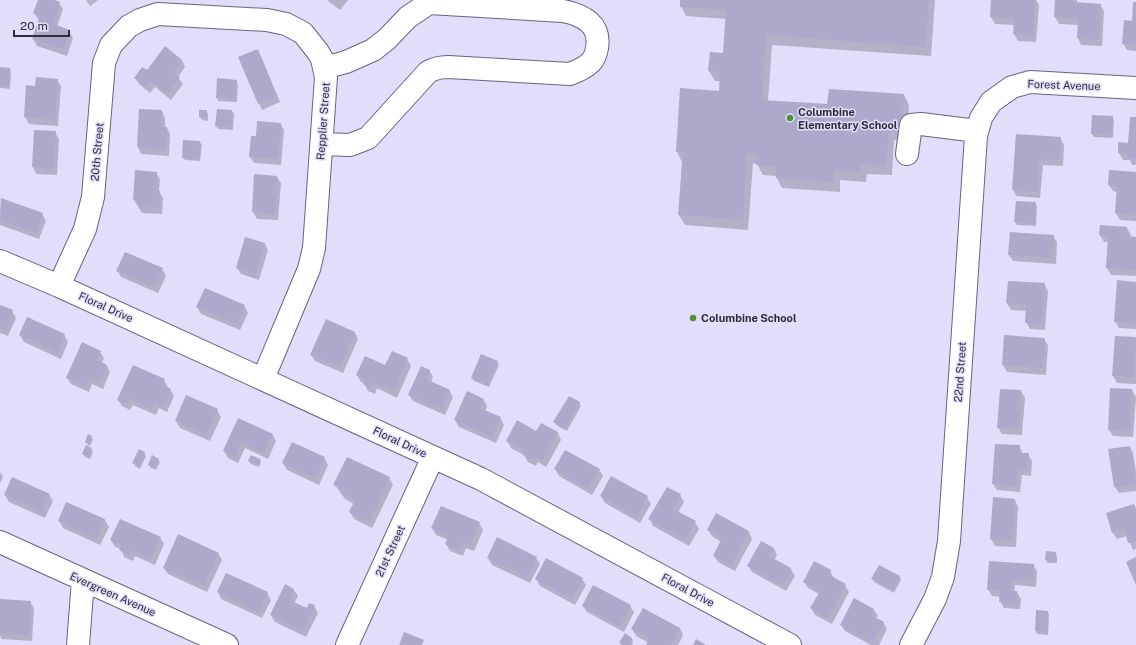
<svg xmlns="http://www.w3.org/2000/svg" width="1136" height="645" font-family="'Public Sans',sans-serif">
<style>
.shadow{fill:#0003}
.building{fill:#aca9ca}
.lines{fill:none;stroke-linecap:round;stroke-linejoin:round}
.minor-casing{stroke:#676482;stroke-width:24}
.minor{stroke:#fff;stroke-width:22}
.poi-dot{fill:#518f30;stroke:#e0defa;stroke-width:1.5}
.labels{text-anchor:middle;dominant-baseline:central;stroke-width:3;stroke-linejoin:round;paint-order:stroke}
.street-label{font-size:11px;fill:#2f2d3b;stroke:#e0defa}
.poi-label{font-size:11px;font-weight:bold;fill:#2f2d3b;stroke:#e0defa;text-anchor:start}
</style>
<rect width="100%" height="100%" fill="#e0defa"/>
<path class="shadow" d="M39,0h13l7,3 4,6 -6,18 12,4 4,7 -6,18 -30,-10 -4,-7 6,-19 -5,-7z
M86,0h12l-8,6z
M327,0h21l-8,10z
M681,0h254l-4,56 -159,-11 -4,56 60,4 76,-10 5,10 -2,37 -13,-2 -2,35 -25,-1 -1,8 -26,-2v12l-58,-4 -5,-10v-2l-14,-1 -6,-11 -4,-1 -5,67 -63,-5 -6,-10 3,-53 -5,-10 43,-60 1,-11h-6l-6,-10 15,-17 3,-35 -41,-3 -5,-10z
M992,0h44l3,5 -3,37 -18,-1 -4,-7 1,-9 -20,-1 -4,-7z
M1056,0h21v3l23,1 4,7 -2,35 -21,-1 -3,-7v-13l-19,-1 -4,-7z
M1136,3v48l-9,-1 -4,-7 10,-21z
M261,57l19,45 -18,8 -23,-52z
M182,60l3,7 -7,10 5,7 -12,16 -16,-13 -5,6 -11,-9 -4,-6 12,-6z
M0,68l10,1 1,3 -1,17 -10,-1z
M57,80l4,6 -3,40 -29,-2 -4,-7 2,-31 9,1z
M236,81l2,3 -1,18 -19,-1 -1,-3z
M140,110l22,1 3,7v10h2l3,6 -1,22 -28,-2 -3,-7z
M200,111h6l2,3v7l-6,-1 -2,-3z
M232,111l2,3 -1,16 -15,-1 -2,-3z
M1112,117l2,3 -1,18 -19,-1 -2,-3z
M1136,118v47h-4l-2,-5h-7l-4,-7v-10l10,1z
M280,123l4,7 -3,35 -27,-2 -4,-6 7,-20z
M35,131l20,1 4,7 -2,36 -21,-1 -3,-7z
M1016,135l44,3 4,7 -1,21 -20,-1 -3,33 -24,-2 -3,-7z
M200,142l2,3 -2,16 -15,-1 -2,-3z
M156,173l4,6 -1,12 4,7 -1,16 -20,-1 -8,-13z
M1136,173v48l-16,-1 -4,-7 1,-21 -4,-1 -4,-6z
M277,177l4,6 -3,37 -21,-1 -4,-7z
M1,199l41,15 4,7 -7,18 -39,-14z
M1035,203l2,3 -1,20 -19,-1 -2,-3z
M1127,228l4,7 -1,2 6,1v38l-25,-1 -4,-7 2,-26h-5l-4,-7z
M1053,236l4,6 -1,22 -43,-3 -4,-6z
M265,244l3,6 -9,30 -18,-6 -4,-6z
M162,269l4,7 -8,17 -37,-16 -3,-6z
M1136,283v46l-17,-1 -4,-7z
M1044,284l4,7 -3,39 -15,-1 -4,-7 1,-11 -16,-1 -4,-7z
M0,306l12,5 4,7 -8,18 -8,-3z
M244,306l4,7 -8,17 -39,-16 -4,-7z
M28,318l36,17 4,7 -7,17 -37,-17 -4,-7z
M355,333l3,6 -15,34 -28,-12 -4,-6z
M1005,336l39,3 4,6 -2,30 -39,-3 -4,-7z
M1136,338v46l-19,-1 -4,-7z
M100,352l4,6 -2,5 5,3 3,6 -7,17 -11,-5 -3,8 -18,-8 -4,-6z
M407,359l4,7 -14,32 -20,-10 -2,6 -7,-3 -4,-8 -3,-1 -4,-7z
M497,362l2,3 -10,22 -15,-6 -2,-3z
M429,370l4,7 -2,5 18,8 4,7 -8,18 -32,-14 -4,-6z
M164,380l4,7v1l2,1 4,7 -7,16 -8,-4 -3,7 -23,-10 -3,5 -8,-4 -4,-6z
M1132,390l4,7 -3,40 -20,-1 -4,-6z
M1021,391l4,7 -3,37 -20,-1 -4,-7z
M187,396l30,14 4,7 -11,24 -30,-13 -4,-7z
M483,399l4,7 -2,5 15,7 4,7 -8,18 -37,-16 -4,-7z
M579,402l2,4 -14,25 -11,-6 -1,-3z
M238,419l34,15 4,7 -8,18 -23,-11 -7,15 -10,-5 -4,-7z
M542,424l16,9 3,7 -15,27 -8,-5 -2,4 -8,-4 -4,-7 -13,-7 -4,-7 30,-8z
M91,437l2,3 -3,6 -2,-1 -2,-3z
M1019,446l4,8h5l4,7 -1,15 -9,-1 -2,17 -23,-2 -4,-6z
M1130,447l3,6 3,18v20l-17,2 -4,-6z
M91,449l2,3 -3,7 -5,-2 -2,-3z
M144,453l2,3 -6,13 -5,-3 -1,-3z
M324,458l4,7 -9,20 -32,-15 -4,-7z
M348,458l41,20 4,7 -21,43 -18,-9 -4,-7 4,-8 -9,-5 -10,-14z
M158,459l2,3 -4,8 -5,-2 -2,-3z
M260,459l1,3 -2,5 -8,-3 -2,-3z
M555,469l44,1 4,6 -11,19 -33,-19z
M0,472l3,5 -3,6z
M667,488l13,7 4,7 -6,11 17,9 4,7 -10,17 -36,-20 -3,-7z
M5,495h44l4,6 -8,17 -36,-16z
M601,496l46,1 4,7 -11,19 -35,-20z
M1015,500l3,7 -2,40 -21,-1 -4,-7z
M67,503l38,17 4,7 -9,18 -37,-17 -4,-7z
M1134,505l2,4v40l-3,1 -6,-14 -10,3 -4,-6 -6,-19z
M716,515l33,17 3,7 -17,32 -17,-9 -4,-6 7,-14 -9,-6 -4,-6z
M479,523l4,7 -9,21 -8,-3 -3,8 -13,-5 -4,-7 2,-4 -12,-5 -4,-7z
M160,538l4,6 -9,21 -20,-9 -2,5 -9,-4 -3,-8 -6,-2 -4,-7z
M774,548l3,7 -3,5 17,9 4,7 -9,15 -34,-19 -4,-6z
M218,553l4,7 -15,32 -39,-18 -4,-6z
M1055,553l2,3v7h-9l-2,-3z
M488,558h48l4,6 -10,19 -38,-18z
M1033,565l4,6 -1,16 -21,-2 -1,7h3l4,7 -1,10 -16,-1 -4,-7 1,-4 -9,-1 -4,-7z
M830,571l4,7 11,7 4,7 -17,32 -17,-9 -4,-7 8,-14 -11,-6 -4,-6z
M900,577l1,3 -7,13 -20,-11 -1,-3z
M536,579h46l4,6 -11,20 -35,-19z
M285,586l9,4 4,6 -4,8 13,6 7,-4 4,7 -12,24 -31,-15 -4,-7z
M218,592l49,1 4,7 -9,18 -41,-19z
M0,600l30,2 4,6 -2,33 -30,-2 -2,-3z
M855,600l19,10 4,6 -2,2 7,4 4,7 -8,16h-8l-26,-14 -4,-6z
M583,606h47l4,6 -10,20 -37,-20z
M1037,611l11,1 1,3 -1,20 -11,-1 -1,-3z
M680,628l3,7 -5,10h-31l2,-2 -13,-7 -4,-7z
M632,638l1,3 -1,4h-10l-1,-2z"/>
<path class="building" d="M38,0h17l5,2 -7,22 17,6 -7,20 -31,-11 8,-23 -7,-3z
M680,0h249l-4,47 -159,-12 -4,65 65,4 2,-15 75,5 -2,38 -13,-1 -3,35 -25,-2v8l-26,-2 -1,12 -58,-4v-12l-20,-1 1,-11h-10l-4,66 -65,-5 5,-63h-7l4,-64 39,3 1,-19 -12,-1 2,-19 13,1 3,-43 -46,-3z
M991,0h44l-2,36 -20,-2 1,-15 -24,-2z
M1055,0h18v2l28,2 -2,36 -22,-2 1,-19 -24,-2z
M1133,2h3v42h-14l2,-24 8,1z
M165,46l17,14 -9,12 7,5 -13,17 -16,-13 -5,6 -12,-9 8,-11 5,3z
M258,49l19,47 -19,8 -20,-47z
M0,67l10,1 -1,18h-9z
M36,77l22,2 -3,41 -31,-3 2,-32 9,1z
M217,78l20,2 -2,19 -19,-1z
M139,109l23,1 -1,16 6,1 -1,23 -29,-3z
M217,109l15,1 -1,17 -16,-1z
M199,110h8v8l-8,-1z
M1092,115l21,1 -2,19 -20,-1z
M1130,117h6v42l-9,-1 1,-4 -10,-1v-11l10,1z
M257,121l24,2 -3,36 -29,-2 2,-21h5z
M34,130l22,1 -3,38 -21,-2z
M1016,134l45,3 -2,23 -20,-1 -2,33 -25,-2z
M183,140l17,1 -1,18 -17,-1z
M135,170l22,2 -1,18 4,1 -1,17 -21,-2v-6h-5z
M1109,170l27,2v43l-21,-2 2,-27 -9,-1z
M254,174l23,2 -2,38 -23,-2z
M1,198l42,15 -7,20 -36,-13z
M1016,201l20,1 -2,22 -20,-2z
M1100,225l27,2v9l9,1v33l-30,-2 2,-32 -9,-1z
M1010,232l44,3 -2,23 -44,-3z
M245,237l20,6 -9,31 -20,-6z
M125,252l38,16 -9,19 -38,-16z
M1117,280l19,2v41l-22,-1z
M1008,281l37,2 -3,41 -17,-1 1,-18 -20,-2z
M205,288l40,17 -9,19 -40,-17z
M0,305l13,5 -8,20 -5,-2z
M27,317l38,17 -8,19 -38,-18z
M326,319l29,13 -15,35 -30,-12z
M1004,335l41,3 -2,30 -41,-3z
M1115,336l21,1 -2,40 -22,-1z
M82,342l19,9 -4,9 10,5 -8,18 -10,-5 -4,8 -19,-8z
M392,351l16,7 -15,33 -20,-9 -2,6 -8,-4 2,-5 -9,-4 9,-19 20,9z
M481,354l17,7 -11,24 -16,-7z
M133,365l32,14 -2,6 8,4 -8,17 -8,-4 -3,7 -23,-10 -2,5 -10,-4z
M421,366l9,4 -4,9 24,11 -9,19 -33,-14z
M1110,388l22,1 -2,42 -22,-1z
M1000,389l21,1 -2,39 -22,-1z
M467,391l17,8 -4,9 21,9 -9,20 -38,-17z
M186,395l32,14 -12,26 -31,-14z
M569,396l11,6 -15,27 -12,-7z
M238,418l35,16 -9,19 -23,-11 -6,15 -12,-6z
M517,420l19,11 5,-8 17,9 -16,29 -8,-5 -2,4 -9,-5 2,-4 -19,-10z
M88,434l4,2 -3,8 -4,-2z
M292,442l33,15 -10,22 -33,-16z
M995,444l25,1 -1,8h10l-2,17 -9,-1 -1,17 -25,-2z
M86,445l6,3 -4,9 -6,-3z
M1130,446l6,38 -22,3 -6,-38z
M139,449l6,3 -6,14 -7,-3z
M565,450l35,19 -12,20 -34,-20z
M152,455l7,4 -5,9 -6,-3z
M251,455l9,4 -2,6 -10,-4z
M347,457l43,20 -21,45 -20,-10 6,-12 -15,-7 2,-4 -9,-4z
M611,476l37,20 -12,21 -36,-21z
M12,477l38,17 -8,18 -38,-17z
M667,487l14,7 -8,15 23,12 -11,19 -37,-21z
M993,497l22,2 -3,42 -22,-2z
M66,502l39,17 -8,20 -39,-18z
M1134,504l2,5v32l-8,2 -4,-14 -12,4 -6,-20z
M441,506l39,16 -10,23 -7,-3 -4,8 -14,-6 4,-8 -18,-8z
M716,513l33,18 -18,34 -18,-9 9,-18 -15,-8z
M120,519l41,18 -10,22 -20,-9 -2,5 -10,-5 2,-5 -11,-5z
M178,534l41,19 -16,33 -40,-18z
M497,537l40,20 -10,20 -40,-19z
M761,541l13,7 -5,8 22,12 -8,17 -36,-19z
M1046,551l10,1 -1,9 -10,-1z
M1136,557v28l-10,-23z
M546,558l37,20 -11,21 -37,-20z
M814,561l17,9 -2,5 17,9 -18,34 -18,-10 10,-17 -17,-9z
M989,561l45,3 -1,17 -22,-2v12h6v12l-18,-1 1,-12h-13z
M879,565l21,11 -7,14 -22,-11z
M226,573l42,19 -10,20 -41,-20z
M285,584l9,5 -5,11 18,8 2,-5 6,2 -12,26 -33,-16z
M593,585l38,20 -11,21 -38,-20z
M854,598l20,11 -3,6 13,7 -11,20 -33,-17z
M0,599l31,2 -2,34 -29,-2z
M643,608l37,20 -9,17h-25l3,-6 -18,-10z
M1036,610l12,1 -1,21 -12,-1z
M404,632l20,8 -2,5h-23z
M625,633l7,5 -4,7h-5l-4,-2z
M696,639l10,6h-13z"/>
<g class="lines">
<defs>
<path id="minor" d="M322,144l28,1 18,-7 60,-66c7,-4 12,-5 20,-5l122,7c8,-3 15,-6 21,-12 4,-4 5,-9 6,-14 4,-24 -14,-33 -34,-37l-134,-8 -21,14 -21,22 -14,11 -27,12 -22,6
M907,154l4,-29 10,-1 56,7
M0,261l59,25 422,193 309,166
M59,286l26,-57 8,-32 11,-134 7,-18 18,-19 11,-6 18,-6 109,6 19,4 17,9 15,19 4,7 4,18 -12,171 -5,21 -46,110
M0,542l227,103
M78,645l5,-65
M347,645l86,-188
M911,645l24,-46 8,-22 6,-36 27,-405 5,-18 10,-16 21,-15 18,-5 106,6"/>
</defs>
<use href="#minor" class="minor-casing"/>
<use href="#minor" class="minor"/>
</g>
<g class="poi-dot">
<circle cx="790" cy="118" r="4"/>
<circle cx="693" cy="318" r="4"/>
</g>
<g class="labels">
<g class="street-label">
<text transform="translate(1064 85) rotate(2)">Forest Avenue</text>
<text transform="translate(323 121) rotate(-86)">Repplier Street</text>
<text transform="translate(97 152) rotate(-85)">20th Street</text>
<text transform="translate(106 307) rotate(24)">Floral Drive</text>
<text transform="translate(960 372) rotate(-86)">22nd Street</text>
<text transform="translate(400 442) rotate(25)">Floral Drive</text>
<text transform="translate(390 551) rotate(-65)">21st Street</text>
<text transform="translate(688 590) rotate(28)">Floral Drive</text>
<text transform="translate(113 594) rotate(24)">Evergreen Avenue</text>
</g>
<g class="poi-label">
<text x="798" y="112">Columbine<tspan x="798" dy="13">Elementary School</tspan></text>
<text x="701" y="318">Columbine School</text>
</g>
</g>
<path d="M14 30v6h55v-6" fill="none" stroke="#2f2d3b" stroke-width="2"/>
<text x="20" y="30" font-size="12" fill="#2f2d3b" stroke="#e0defa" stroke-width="3" paint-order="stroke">20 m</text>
</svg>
